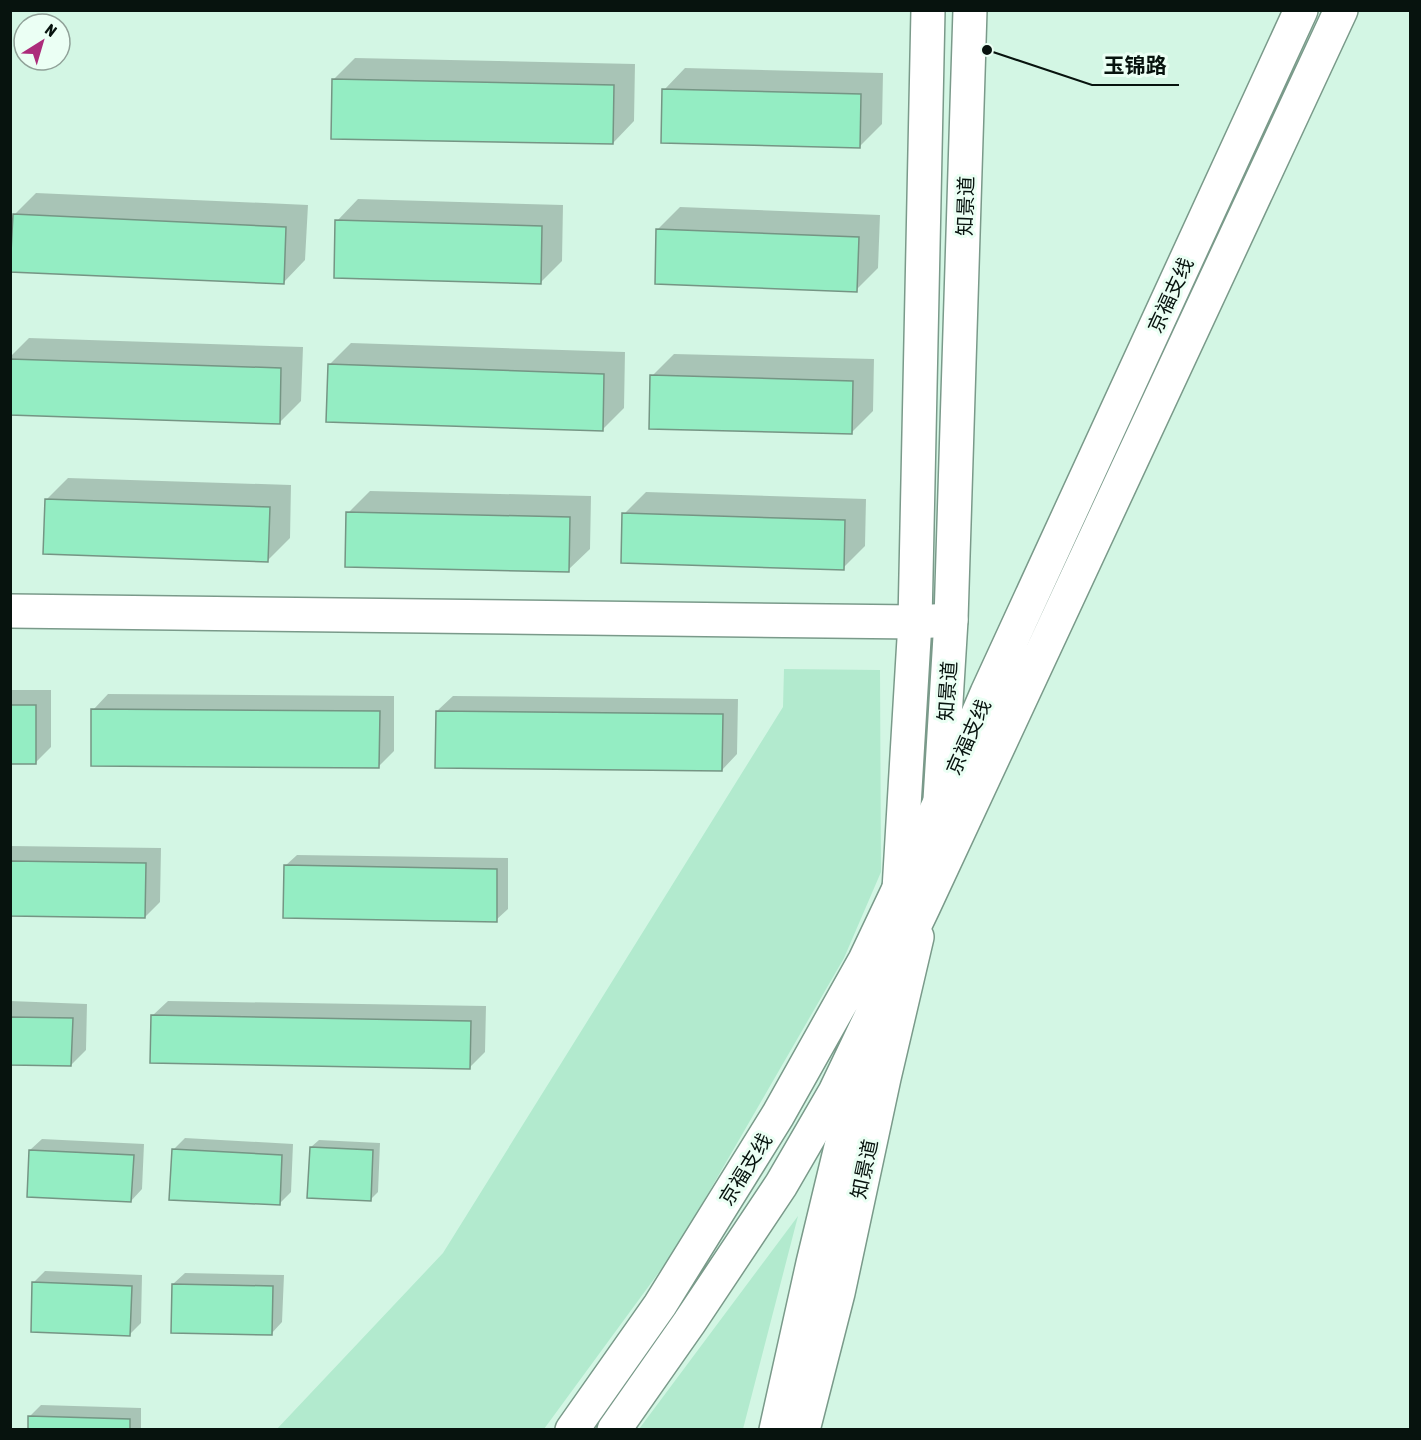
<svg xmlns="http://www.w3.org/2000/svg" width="1421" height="1440" font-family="'Asap Condensed','Noto Sans SC',sans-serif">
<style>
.green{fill:#b2eace}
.shadow{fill:#0003}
.building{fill:#94edc3;stroke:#759584;stroke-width:1.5}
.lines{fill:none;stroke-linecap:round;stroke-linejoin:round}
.tertiary-casing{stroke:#7a9a8a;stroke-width:36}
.secondary-casing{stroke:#7a9a8a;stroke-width:36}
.primary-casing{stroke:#7a9a8a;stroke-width:36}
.tertiary{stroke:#fff;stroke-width:33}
.secondary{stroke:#fff;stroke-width:33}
.primary{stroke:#fff;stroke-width:33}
.labels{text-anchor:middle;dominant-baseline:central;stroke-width:6;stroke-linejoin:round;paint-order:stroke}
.street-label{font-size:20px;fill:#07130e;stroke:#ebfff4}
.leader{fill:none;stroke:#07130e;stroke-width:2}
.callout-dot{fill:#07130e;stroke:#ebfff4;stroke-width:2}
.callout-label{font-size:21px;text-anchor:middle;font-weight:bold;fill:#07130e;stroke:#ebfff4;stroke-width:6;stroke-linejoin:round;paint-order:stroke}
</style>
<rect width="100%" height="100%" fill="#d3f6e4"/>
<path class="green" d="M784,669l96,1 1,202 -37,86 -168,291 -132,180 -268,1 167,-177 340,-546z
M798,1216l-55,213h-104z"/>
<path class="shadow" d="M355,58l280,6 -1,57 -21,22 -280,-63z
M685,68l198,5 -1,51 -22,22 -196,-56z
M36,193l272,12 -3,55 -21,22 -270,-67z
M358,199l205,6 -1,56 -22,22 -203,-62z
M680,207l200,8 -2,53 -22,22 -198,-61z
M29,338l274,9 -2,54 -22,22 -269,-10v-56z
M351,343l274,9 -1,56 -22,22 -273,-65z
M674,354l200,5 -1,52 -22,22 -199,-57z
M68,478l223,7 -1,53 -22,22 -222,-60z
M370,491l221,5 -1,53 -22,21 -220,-57z
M646,492l220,7 -1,47 -22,22 -219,-54z
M10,690h41v57l-15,15h-26z
M108,694l286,2v55l-15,15 -286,-56z
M453,696l285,3 -1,55 -15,16 -285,-59z
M10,846l151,2 -1,54 -15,15 -135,-2z
M297,855l211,3v51l-12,11 -211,-54z
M10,1001l77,3 -1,46 -15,15 -61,-2z
M168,1001l318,5 -1,46 -15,15 -318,-51z
M185,1138l108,6 -2,48 -12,12 -106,-54z
M42,1139l102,5 -2,45 -11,12 -101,-51z
M319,1140l61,3 -2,49 -8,8 -59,-53z
M45,1271l97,4 -1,48 -12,12 -95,-53z
M185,1273l99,2 -2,47 -11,12 -98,-50z
M41,1405l100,3v22h-112v-13z"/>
<path class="building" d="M332,79l282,6 -1,59 -282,-5z
M662,89l199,5 -1,54 -199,-5z
M13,214l273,13 -2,57 -274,-12z
M335,220l207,6 -1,58 -207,-6z
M656,229l203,8 -2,55 -202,-8z
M10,359l271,9 -1,56 -270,-9z
M328,364l276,10 -1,57 -277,-9z
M650,375l203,6 -1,53 -203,-5z
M45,499l225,8 -2,55 -225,-8z
M346,512l224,5 -1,55 -224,-5z
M622,513l223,7 -1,50 -223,-7z
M10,705h26v59h-26z
M91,709l289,2 -1,57 -288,-2z
M436,711l287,3 -1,57 -287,-3z
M10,861l136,2 -1,55 -135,-2z
M284,865l213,4v53l-214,-4z
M151,1015l320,6 -1,48 -320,-6z
M10,1017l63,1 -2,48 -61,-1z
M310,1147l63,3 -2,51 -64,-3z
M172,1149l110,6 -2,50 -111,-5z
M29,1150l105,5 -3,47 -104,-5z
M32,1282l100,4 -2,50 -99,-4z
M172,1284l101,2 -1,49 -101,-2z
M28,1416l102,3v11h-102z"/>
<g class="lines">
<defs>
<path id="tertiary" d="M10,611l905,11 36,-2"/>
<path id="secondary" d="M940,800l11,-180 19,-610
M899,890l16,-268 13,-612
M776,1430l37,-167 53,-220
M803,1430l35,-137 46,-215 33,-141"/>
<path id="primary" d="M572,1430l88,-125 118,-190 87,-155 75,-158 47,-109 314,-683
M614,1430l75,-107 92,-138 54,-93 89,-186 417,-896"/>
</defs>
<use href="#tertiary" class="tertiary-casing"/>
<use href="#secondary" class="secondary-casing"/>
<use href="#primary" class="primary-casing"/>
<use href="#tertiary" class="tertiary"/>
<use href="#secondary" class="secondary"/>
<use href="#primary" class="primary"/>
</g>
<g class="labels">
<g class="street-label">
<text transform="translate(965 206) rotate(-88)">知景道</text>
<text transform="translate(1170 295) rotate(-65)">京福支线</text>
<text transform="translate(947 691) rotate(-86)">知景道</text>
<text transform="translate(968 737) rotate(-66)">京福支线</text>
<text transform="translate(745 1169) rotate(-58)">京福支线</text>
<text transform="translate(864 1169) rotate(-78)">知景道</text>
</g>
</g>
<path class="leader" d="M987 50L1092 85H1179"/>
<circle class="callout-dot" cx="987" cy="50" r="6"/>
<g class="callout-label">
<text x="1135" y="73">玉锦路</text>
</g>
<rect width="1421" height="1440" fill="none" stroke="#07130e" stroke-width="24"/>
<g transform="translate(42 42) rotate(37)"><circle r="28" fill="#ebfff4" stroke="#90a198" stroke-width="1.5"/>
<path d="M0-4.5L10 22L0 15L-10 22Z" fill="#ac2c7b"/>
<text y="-9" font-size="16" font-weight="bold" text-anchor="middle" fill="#07130e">N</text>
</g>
</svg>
